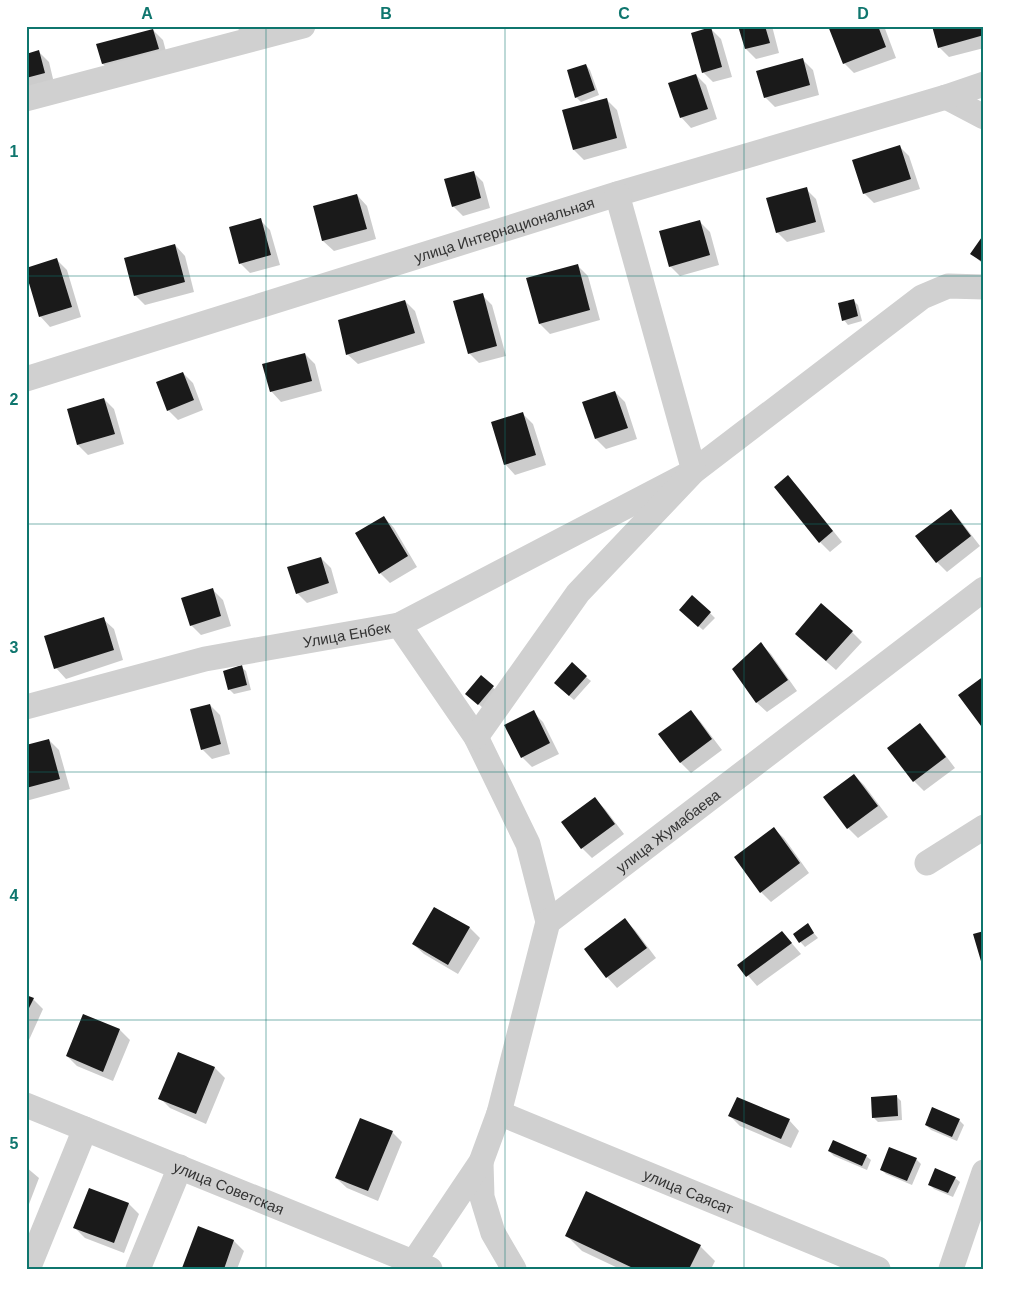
<svg xmlns="http://www.w3.org/2000/svg" width="1010" height="1295" font-family="Helvetica,sans-serif">
<style>
.shadow{fill:#0003}
.building{fill:#1a1a1a}
.lines{fill:none;stroke-linecap:round;stroke-linejoin:round}
.minor{stroke:#d0d0d0;stroke-width:25}
.grid{fill:none;stroke:#0f766e;stroke-width:1;stroke-opacity:0.55}
.labels{text-anchor:middle;dominant-baseline:central;stroke-width:5;stroke-linejoin:round;paint-order:stroke}
.street-label{font-size:15px;fill:#333;stroke:#fff}
.neatline{fill:none;stroke:#0f766e;stroke-width:2}
.grid-label{font-size:16px;text-anchor:middle;font-weight:bold;fill:#0f766e}
</style>
<rect width="100%" height="100%" fill="#fff"/>
<path class="shadow" d="M236,26h34l-28,8z
M740,26h32l7,27 -23,6 -10,-10z
M830,26h54l12,32 -42,15 -10,-10z
M984,26v22l-35,9 -10,-10z
M711,29l10,10 11,38 -19,5 -10,-10z
M153,30l10,10 5,19 -55,15 -10,-10 -5,-19z
M39,52l10,10 5,21 -28,7v-35z
M803,60l10,10 6,25 -44,12 -10,-10z
M586,65l4,5 9,25 -18,7 -5,-5z
M696,75l10,10 11,34 -26,9 -10,-11z
M607,100l10,10 10,38 -43,12 -10,-10z
M899,146l10,10 11,33 -46,14 -10,-10z
M473,172l10,10 7,26 -27,8 -10,-10z
M806,189l10,10 9,33 -38,10 -10,-10z
M357,195l10,11 9,33 -42,12 -11,-10 -9,-34z
M260,220l10,10 10,35 -30,8 -10,-10z
M700,222l10,10 9,33 -39,11 -10,-10z
M984,237v28l-12,-11z
M175,245l10,11 9,36 -49,13 -10,-10z
M57,260l10,10 14,47 -31,10 -10,-11z
M577,265l11,11 12,44 -50,14 -10,-10 -12,-45z
M482,295l10,10 14,51 -27,7 -10,-10z
M853,300l5,5 4,16 -14,4 -4,-5z
M405,301l10,10 10,32 -67,21 -11,-10z
M305,354l10,10 7,27 -41,11 -10,-11z
M183,373l10,10 10,27 -25,10 -10,-10z
M615,392l10,10 12,37 -31,10 -10,-10z
M104,399l10,10 10,35 -36,11 -10,-10z
M523,414l10,10 13,41 -31,10 -10,-11z
M788,477l10,10 44,55 -12,10 -10,-10z
M950,510l10,10 20,26 -33,26 -10,-10z
M384,517l10,11 23,39 -27,16 -10,-10 -23,-39z
M321,558l10,10 7,25 -31,10 -10,-10z
M213,590l10,10 8,26 -30,9 -10,-10z
M710,613l5,5 -12,12 -18,-16z
M103,619l11,10 9,31 -57,19 -10,-11z
M852,632l10,10 -26,28 -30,-26z
M761,644l10,10 26,37 -30,21 -11,-10z
M241,667l5,4 5,19 -17,4 -5,-5z
M481,677l17,15 -14,17 -12,-11z
M586,677l5,4 -17,19 -14,-12z
M210,705l10,10 10,39 -18,5 -10,-10z
M690,711l10,10 22,29 -31,23 -10,-10 -21,-29z
M533,712l10,10 16,32 -27,13 -10,-10z
M920,725l10,10 25,33 -31,23 -10,-10z
M49,740l10,10 11,39 -44,12v-55z
M854,775l10,10 24,32 -30,21 -10,-10 -23,-31z
M595,799l10,10 19,25 -32,24 -10,-10 -19,-25z
M773,828l11,10 25,35 -38,29 -10,-10z
M435,908l35,20 10,10 -22,36 -34,-20 -11,-10z
M625,920l10,10 21,28 -39,30 -10,-11z
M807,925l11,13 -13,9 -11,-12z
M782,932l19,22 -44,32 -18,-21z
M26,996l7,3 10,10 -14,31 -3,-1z
M120,1030l10,10 -17,41 -36,-15 -10,-10z
M179,1053l36,15 10,10 -19,46 -36,-16 -10,-10z
M897,1097l4,4 1,19 -24,2 -5,-5z
M730,1116l59,4 10,11 -8,17 -51,-22z
M959,1120l5,5 -7,16 -26,-11 -5,-5z
M392,1132l10,10 -24,59 -31,-13 -11,-10z
M829,1151l37,5 5,4 -4,10 -33,-14z
M916,1159l5,5 -9,21 -26,-11 -5,-5z
M26,1167l13,11 -13,34z
M955,1178l5,4 -7,15 -19,-8 -5,-5z
M90,1189l39,15 10,10 -15,39 -39,-15 -10,-10z
M199,1228l35,13 10,10 -7,18 -54,-1z
M566,1235l134,11 15,15 -4,8h-91l-38,-18z"/>
<path class="building" d="M738,26h27l5,17 -25,6z
M828,26h50l8,21 -43,17z
M932,26h52v9l-46,13z
M711,27l11,40 -20,6 -11,-40z
M153,29l6,20 -57,15 -6,-20z
M39,50l6,23 -19,5v-24z
M803,58l7,27 -46,13 -8,-27z
M586,64l9,26 -20,8 -8,-28z
M696,74l12,35 -28,9 -12,-35z
M607,98l10,40 -44,12 -11,-40z
M900,145l11,34 -48,15 -11,-34z
M474,171l7,27 -29,9 -8,-28z
M807,187l9,35 -40,11 -10,-35z
M357,194l10,35 -45,12 -9,-35z
M261,218l10,37 -32,9 -10,-37z
M700,220l10,35 -41,12 -10,-36z
M984,234v29l-14,-9z
M175,244l10,38 -51,14 -10,-38z
M57,258l15,49 -33,10 -13,-44v-5z
M578,264l12,46 -51,14 -13,-46z
M483,293l14,53 -29,8 -15,-53z
M854,299l4,17 -16,5 -4,-18z
M405,300l10,33 -69,22 -8,-35z
M305,353l7,28 -42,11 -8,-28z
M183,372l11,28 -27,11 -11,-29z
M615,391l13,37 -33,11 -13,-37z
M104,398l11,36 -38,11 -10,-36z
M523,412l13,43 -32,10 -13,-43z
M788,475l45,56 -14,12 -45,-56z
M951,509l20,27 -35,27 -21,-27z
M384,516l24,40 -29,18 -24,-41z
M321,557l8,26 -33,11 -9,-27z
M213,588l8,28 -31,10 -9,-28z
M692,595l19,17 -13,15 -19,-17z
M821,603l32,28 -27,30 -31,-27z
M104,617l10,33 -60,19 -10,-33z
M761,642l27,38 -32,23 -24,-34z
M572,662l15,14 -18,20 -15,-13z
M242,665l5,20 -19,5 -5,-19z
M481,675l13,11 -16,19 -13,-11z
M984,676v54l-26,-35z
M210,704l11,40 -20,6 -11,-41z
M534,710l16,33 -29,15 -17,-33z
M691,710l21,29 -32,24 -22,-29z
M920,723l26,34 -33,25 -26,-34z
M49,739l11,40 -34,9v-43z
M854,774l24,32 -31,23 -24,-32z
M595,797l20,27 -34,25 -20,-27z
M774,827l26,36 -40,30 -26,-36z
M434,907l36,20 -22,38 -36,-21z
M625,918l22,30 -41,30 -22,-29z
M808,923l6,10 -15,10 -6,-9z
M782,931l10,12 -46,34 -9,-12z
M984,931v37h-1l-10,-34z
M26,995l8,3 -8,16z
M83,1014l37,15 -17,43 -37,-16z
M178,1052l37,15 -19,47 -38,-15z
M897,1095l1,21 -26,2 -1,-21z
M737,1097l53,22 -9,20 -53,-23z
M932,1107l28,12 -8,18 -27,-12z
M360,1118l33,13 -25,60 -33,-13z
M833,1140l34,15 -5,11 -34,-15z
M889,1147l28,11 -10,23 -27,-11z
M935,1168l21,9 -8,16 -20,-8z
M89,1188l40,15 -15,40 -41,-15z
M586,1191l115,54 -12,24h-54l-70,-33z
M198,1226l36,14 -10,29 -42,-1z"/>
<g class="lines">
<g class="minor">
<path d="M946,97l38,20"/>
<path d="M26,99l277,-73"/>
<path id="s1" d="M26,379l591,-185 329,-97 38,-13"/>
<path d="M399,625l295,-154 228,-174 26,-11 36,1"/>
<path id="s2" d="M26,707l179,-48 194,-34 77,112 52,107 20,78"/>
<path d="M476,737l102,-144 116,-122 -77,-277"/>
<path d="M927,863l57,-36"/>
<path id="s3" d="M26,1105l404,164"/>
<path id="s4" d="M499,1113l379,156"/>
<path d="M481,1162l1,35 11,36 21,36"/>
<path d="M28,1269l57,-140"/>
<path d="M138,1269l42,-102"/>
<path id="s5" d="M409,1269l72,-107 18,-49 49,-191 436,-333"/>
<path d="M951,1269l33,-97"/>
</g>
</g>
<path class="grid" d="M266,26v1243M505,26v1243M744,26v1243M26,276h958M26,524h958M26,772h958M26,1020h958"/>
<g class="labels">
<g class="street-label">
<text stroke="none"><textPath href="#s1" startOffset="501">улица Интернациональная</textPath></text>
<text stroke="none"><textPath href="#s2" startOffset="329">Улица Енбек</textPath></text>
<text stroke="none"><textPath href="#s5" startOffset="529">улица Жумабаева</textPath></text>
<text stroke="none"><textPath href="#s3" startOffset="219">улица Советская</textPath></text>
<text stroke="none"><textPath href="#s4" startOffset="205">улица Саясат</textPath></text>
</g>
</g>
<rect width="1010" height="1295" fill="none" stroke="#ffffff" stroke-width="55"/>
<rect x="28" y="28" width="954" height="1240" class="neatline"/>
<g class="grid-label">
<text x="147" y="19">A</text>
<text x="386" y="19">B</text>
<text x="624" y="19">C</text>
<text x="863" y="19">D</text>
<text x="14" y="157">1</text>
<text x="14" y="405">2</text>
<text x="14" y="653">3</text>
<text x="14" y="901">4</text>
<text x="14" y="1149">5</text>
</g>
</svg>
